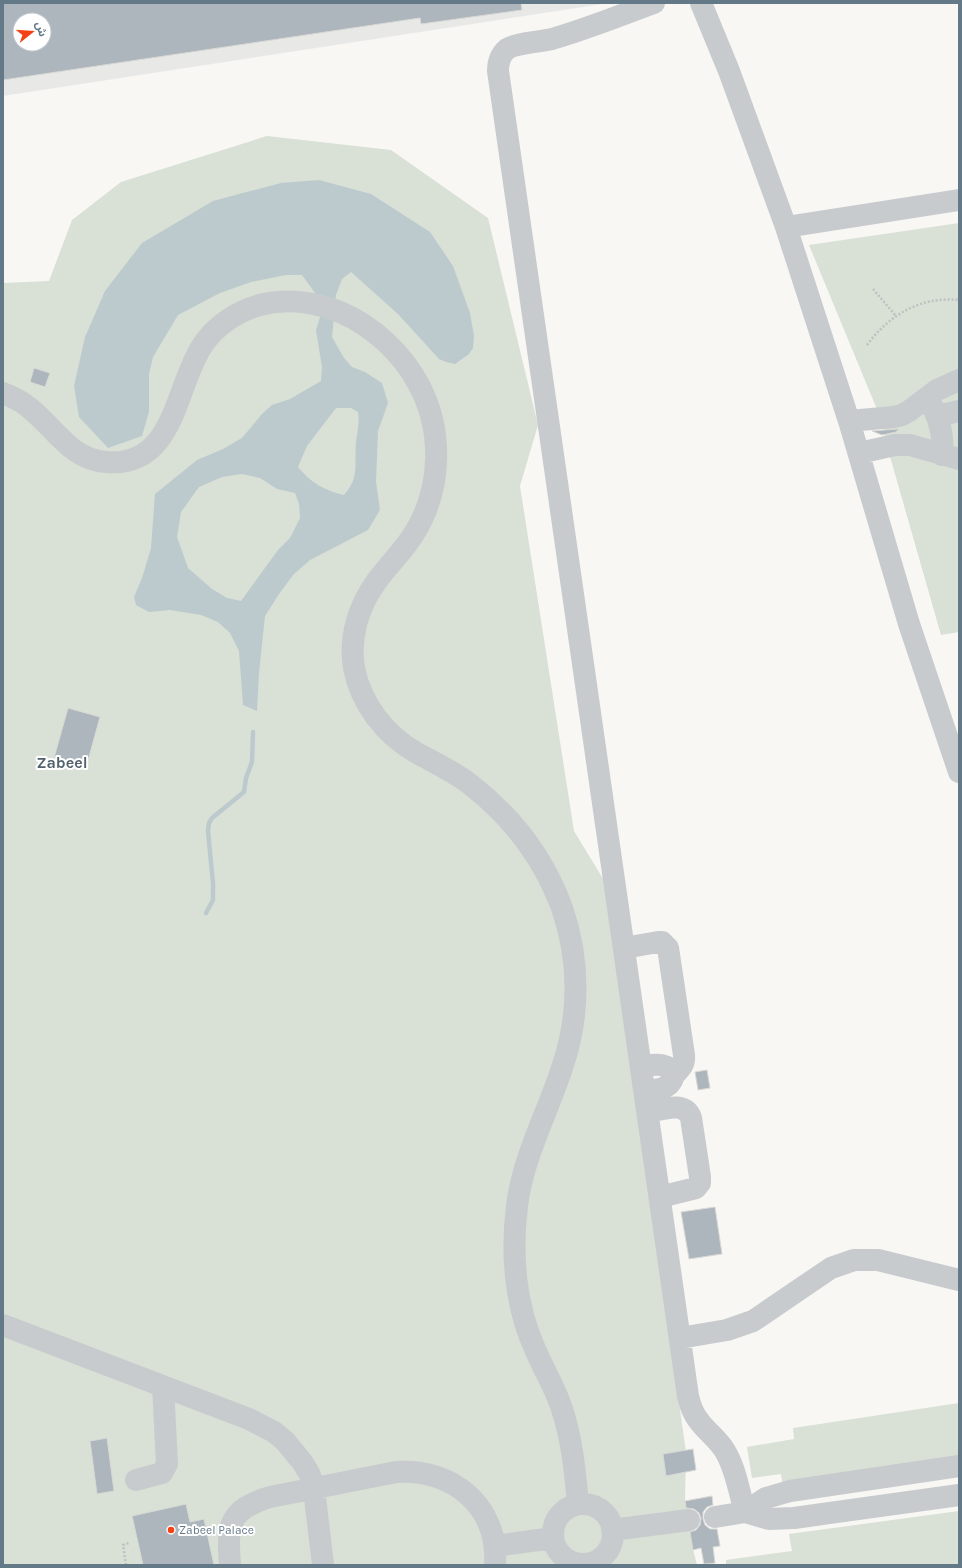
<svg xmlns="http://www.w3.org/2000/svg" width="962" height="1568" font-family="Karla,'Noto Sans Arabic',sans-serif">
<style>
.built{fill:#e8e9e7;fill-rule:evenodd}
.green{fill:#d9e0d5}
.water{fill:#bccace;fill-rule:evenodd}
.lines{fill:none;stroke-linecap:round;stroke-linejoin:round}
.stream{stroke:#bccace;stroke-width:4.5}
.building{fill:#adb6bc;stroke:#d9d9d6;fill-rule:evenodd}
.path{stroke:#bec1c3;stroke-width:2.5;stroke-dasharray:2 2;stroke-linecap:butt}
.minor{stroke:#c7cbce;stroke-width:22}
.poi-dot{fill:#f54116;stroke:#fff;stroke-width:1.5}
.labels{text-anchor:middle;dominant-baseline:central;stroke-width:4;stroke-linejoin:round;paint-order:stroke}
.poi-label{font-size:12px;fill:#637988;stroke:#fff;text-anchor:start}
.district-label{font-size:16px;font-weight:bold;fill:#52626d;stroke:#fff}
</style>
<rect width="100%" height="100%" fill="#f8f7f4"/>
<path class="built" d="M3,3h606l-606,93zM20,20h24v24h-24z"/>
<path class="green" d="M267,136l124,14 97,68 50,207 -18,61 54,345 31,51 81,570 -1,48 8,49 4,16h-694v-1282l46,-2 23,-61 49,-38z
M959,223v409l-18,3 -52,-182 -8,-34 -72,-174z
M959,1403v56l-176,28 -2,-13 -29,4 -5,-31 47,-8 -1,-11z
M959,1511v54h-233v-5l66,-9 -3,-17z"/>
<path class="water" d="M319,180l52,14 59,38 23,34 17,47 4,23 -1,12 -4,6 -14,10 -9,-2 -7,-3 -41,-45 -47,-42 -9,7 -6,16 -4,42 12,21 8,9 13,5 17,11 6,20 -10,28 -2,51 4,28 -12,20 -58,30 -16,14 -15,20 -14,22 -6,57 -2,38 -14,-6 -4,-54 -9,-18 -12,-11 -17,-7 -31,-5 -21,2 -13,-7 -2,-8 8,-19 9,-30 4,-54 42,-34 26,-11 19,-11 20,-24 10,-9 18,-6 31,-18 1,-14 -6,-37 5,-16 -1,-14 -18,-25h-16l-35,7 -31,11 -42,22 -25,42 -4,17v38l-7,24 -34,12 -29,-31 -5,-31 11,-49 20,-46 37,-48 71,-42 68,-18zM336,408h15l7,4c2,12 -1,19 -2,30 -2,22 4,35 -12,53 -19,-4 -34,-13 -46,-28l9,-21zM242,474l18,4 17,11 18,4 4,11 1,14 -10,20 -12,12 -37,51 -14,-3 -15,-9 -24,-21 -11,-31 4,-25 18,-25 23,-10z"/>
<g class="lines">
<path class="stream" d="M206,913l7,-13v-17l-5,-52 1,-8 3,-5 32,-26 2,-14 6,-16 1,-30"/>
</g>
<path class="building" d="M3,3h518l1,7 -101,14 -1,-6 -417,62zM20,20h24v24h-24z
M34,368l16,5 -5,14 -15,-5z
M899,429l-3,3 -14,3 -10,-4z
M68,708l32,9 -14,51 -32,-10z
M707,1070l3,18 -12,2 -3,-18z
M715,1207l7,47 -33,5 -8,-47z
M107,1438l7,53 -17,3 -7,-53z
M693,1449l3,21 -30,6 -3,-22z
M712,1496l1,9 -6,2 -4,5v7l2,6 5,4h7l3,17 -7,1 2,16 -11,1 -3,-16 -8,2 -3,-18 6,-2 4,-5 1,-7 -2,-5 -5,-4 -8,-1 -1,-7z
M186,1504l4,18 14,-3 10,46h-71l-11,-49z"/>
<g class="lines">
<path class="path" d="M873,289l23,27
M867,345c22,-30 54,-49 92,-45
M126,1565l-3,-20 6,-2"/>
<path class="minor" d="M654,3c-33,12 -67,26 -102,36 -12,3 -36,4 -45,10 -7,6 -9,13 -9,22l190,1325c2,9 5,18 11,25 8,11 19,18 26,30 11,18 14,41 20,61
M701,3l28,68 57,156 63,194 60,203 50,148
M786,227l173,-27
M3,393c9,4 17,7 24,13 26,19 43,54 79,56 69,6 69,-75 96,-116 13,-20 35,-35 58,-41 26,-7 55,-3 80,7 33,14 62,41 79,73 24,45 23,103 -4,147 -11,19 -27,33 -39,50 -18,25 -27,56 -22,86 7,36 31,67 63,85 18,10 38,19 54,32 41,32 73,74 91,123 18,52 18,108 0,160 -15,46 -39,89 -45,138 -6,47 -2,99 18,143 8,19 19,37 26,57 11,32 14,65 17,98
M927,398c12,17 17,35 15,57
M937,416l22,-5
M849,421l45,-4 8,-2 7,-4 28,-21 22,-10
M859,453l36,-8h15l49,14
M624,948l34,-6h4l6,6 16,107c1,9 -3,13 -9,19 -2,2 -2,6 -4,8 -5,8 -17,8 -26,9
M641,1066c13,-1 26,-5 33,9
M648,1112c13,-2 37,-12 43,6l9,59v6l-4,5 -36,9
M3,1325l246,94 25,13 11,9 18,22 7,12 4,14 9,76
M680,1338l47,-8 26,-9 78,-53 23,-8h24l81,20
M136,1480l26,-7 5,-9 -4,-78
M553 1534a30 30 0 1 1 60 0a30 30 0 1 1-60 0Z
M745,1512l24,7 25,-1 165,-23
M715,1517l30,-5 21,-14 24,-7 169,-25
M612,1530l77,-10
M495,1546l58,-8
M230,1565c-3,-40 -2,-55 40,-68l126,-25c56,-4 103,34 99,93"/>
</g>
<circle class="poi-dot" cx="171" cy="1530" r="4"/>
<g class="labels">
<g class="poi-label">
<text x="179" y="1530">Zabeel Palace</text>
</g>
<g class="district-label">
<text x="62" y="762">Zabeel</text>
</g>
</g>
<rect width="962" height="1568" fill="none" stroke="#637988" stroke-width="8"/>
<g transform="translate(32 32) rotate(73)"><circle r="19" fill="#ffffff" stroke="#c1c9cf"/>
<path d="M0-3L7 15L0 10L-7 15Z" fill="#f54116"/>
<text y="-6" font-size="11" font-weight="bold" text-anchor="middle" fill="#637988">ش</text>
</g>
</svg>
